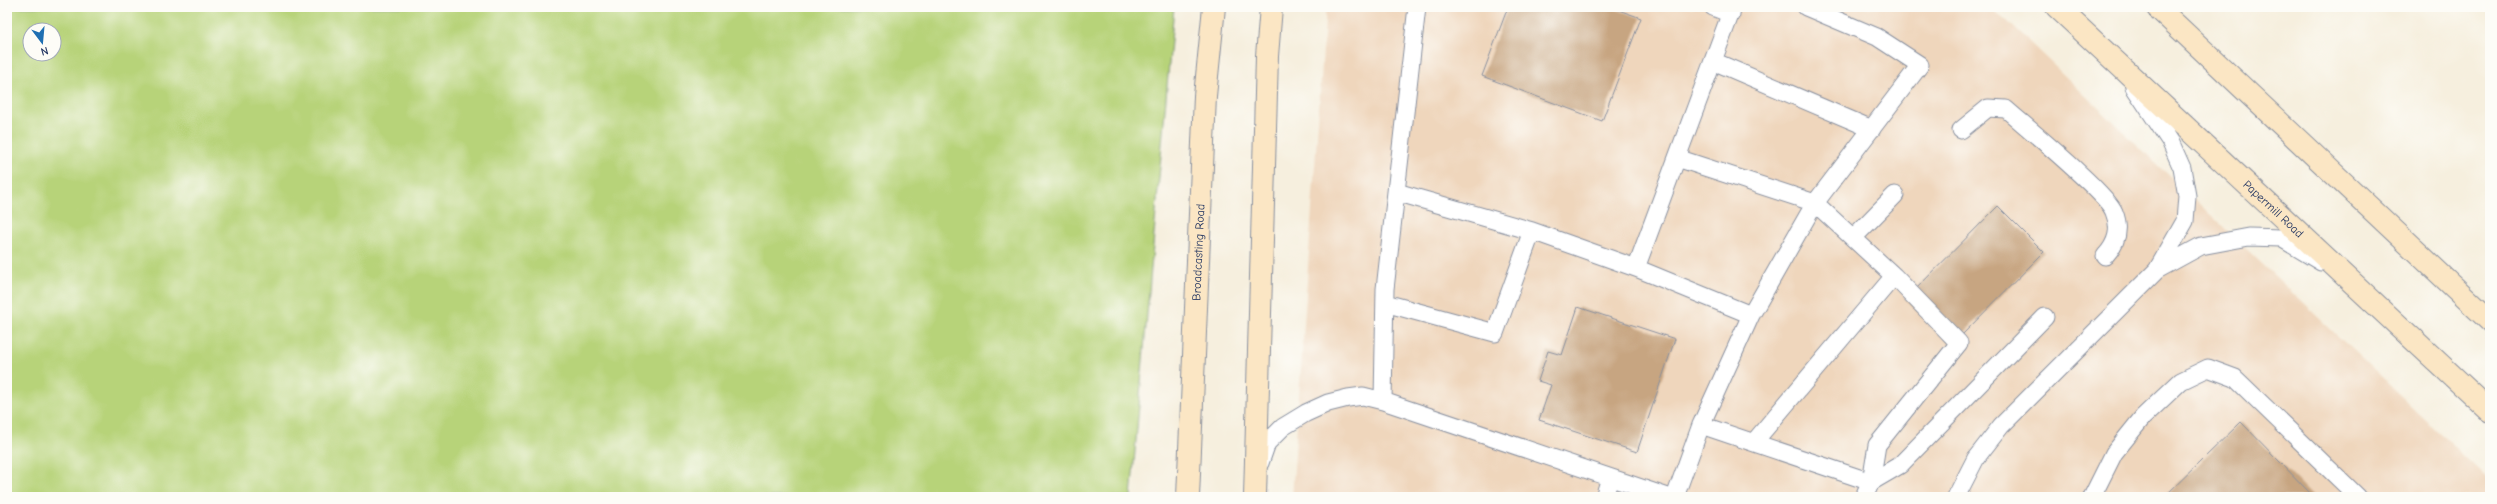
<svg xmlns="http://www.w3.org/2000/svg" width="2497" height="504" font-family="'Comic Neue',sans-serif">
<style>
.built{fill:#efd6bc}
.green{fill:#b7d379;stroke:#69816c;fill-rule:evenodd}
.building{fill:#c7a581}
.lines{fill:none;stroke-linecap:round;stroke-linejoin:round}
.service-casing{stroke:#888f9e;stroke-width:19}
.secondary-casing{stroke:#888f9e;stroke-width:24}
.service{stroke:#fff;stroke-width:17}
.secondary{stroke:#fbe6c4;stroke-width:22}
.labels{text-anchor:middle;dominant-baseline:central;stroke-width:3.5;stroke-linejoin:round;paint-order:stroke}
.street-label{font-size:12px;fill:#1b2f5e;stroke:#fdfcf7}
</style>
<rect width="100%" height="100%" fill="#fdfcf7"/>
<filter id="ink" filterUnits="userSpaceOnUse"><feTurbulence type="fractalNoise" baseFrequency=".025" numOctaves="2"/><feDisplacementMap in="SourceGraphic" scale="8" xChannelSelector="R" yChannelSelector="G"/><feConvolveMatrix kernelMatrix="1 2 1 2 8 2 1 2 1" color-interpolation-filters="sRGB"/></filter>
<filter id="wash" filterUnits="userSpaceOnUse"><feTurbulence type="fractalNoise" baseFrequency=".012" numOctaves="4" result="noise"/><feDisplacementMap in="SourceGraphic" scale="16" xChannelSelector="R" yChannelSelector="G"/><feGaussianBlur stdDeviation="0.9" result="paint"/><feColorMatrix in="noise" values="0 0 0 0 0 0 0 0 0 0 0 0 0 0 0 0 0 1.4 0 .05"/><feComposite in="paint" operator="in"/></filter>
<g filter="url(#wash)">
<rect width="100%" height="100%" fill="#f6efde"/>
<path class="built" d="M1326,7h663l16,12 485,462v16h-1198z"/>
<path class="green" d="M7,7h1167l-43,490h-1124zM30,30h24v24h-24z"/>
<g id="blocks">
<path class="building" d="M1508,7h102l31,11 -39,103 -120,-45z
M1998,206l46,46 -92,93 -46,-46z
M1578,307l97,32 -38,113 -98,-32 12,-35 -13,-4 10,-30 14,4z
M2241,422l73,75h-150z"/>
</g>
</g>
<g filter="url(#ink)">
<use href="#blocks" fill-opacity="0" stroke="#888f9e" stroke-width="1"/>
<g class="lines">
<defs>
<path id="service" d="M1713,7l18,7
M1713,61l159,68
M1961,130l27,-22 18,1c19,17 102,85 108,103 7,17 3,31 -9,44
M1677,158l138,45 79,73 65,67 -82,102 -6,37
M1396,192l136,39
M1853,238l42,-43
M2157,270l44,-24 48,-9 32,1 40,24
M1385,303l110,30 37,-102 104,37
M1751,315l64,-112 105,-138 -43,-28 -71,-30
M1383,401l2,-112 32,-282
M1701,425l170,57 -7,15
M1754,442l140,-166
M1260,463l7,-20 16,-16 23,-14 22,-10 20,-5 15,-2 20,5 285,96
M1871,482l29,-17 145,-148
M1604,497l6,-19
M1675,497l26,-72 50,-110 -115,-47 97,-261
M1956,497l20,-39 25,-32 156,-156 28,-49 2,-25 -5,-28 -12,-27 -36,-54
M2092,497l22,-44 29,-36 38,-36 27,-13 27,10 123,119"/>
<g id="secondary">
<path id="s1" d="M2057,7l433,404"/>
<path d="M2157,7l333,314"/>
<path id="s2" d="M1188,497l17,-401 9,-89"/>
<path d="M1255,497l12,-441 4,-49"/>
</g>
</defs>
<use href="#service" class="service-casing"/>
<use href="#secondary" class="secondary-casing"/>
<use href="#service" class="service"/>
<use href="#secondary" class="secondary"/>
</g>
</g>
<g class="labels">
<g class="street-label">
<text stroke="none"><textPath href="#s1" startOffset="296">Papermill Road</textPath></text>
<text stroke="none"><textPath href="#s2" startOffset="245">Broadcasting Road</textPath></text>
</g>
</g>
<rect width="2497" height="504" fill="none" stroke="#fdfcf7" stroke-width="24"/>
<g transform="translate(42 42) rotate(164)"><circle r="19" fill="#fdfcf7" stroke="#a3aaba"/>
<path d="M0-3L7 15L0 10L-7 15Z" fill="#1f6fb2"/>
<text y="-6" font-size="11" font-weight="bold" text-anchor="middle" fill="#1b2f5e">N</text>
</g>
</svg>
